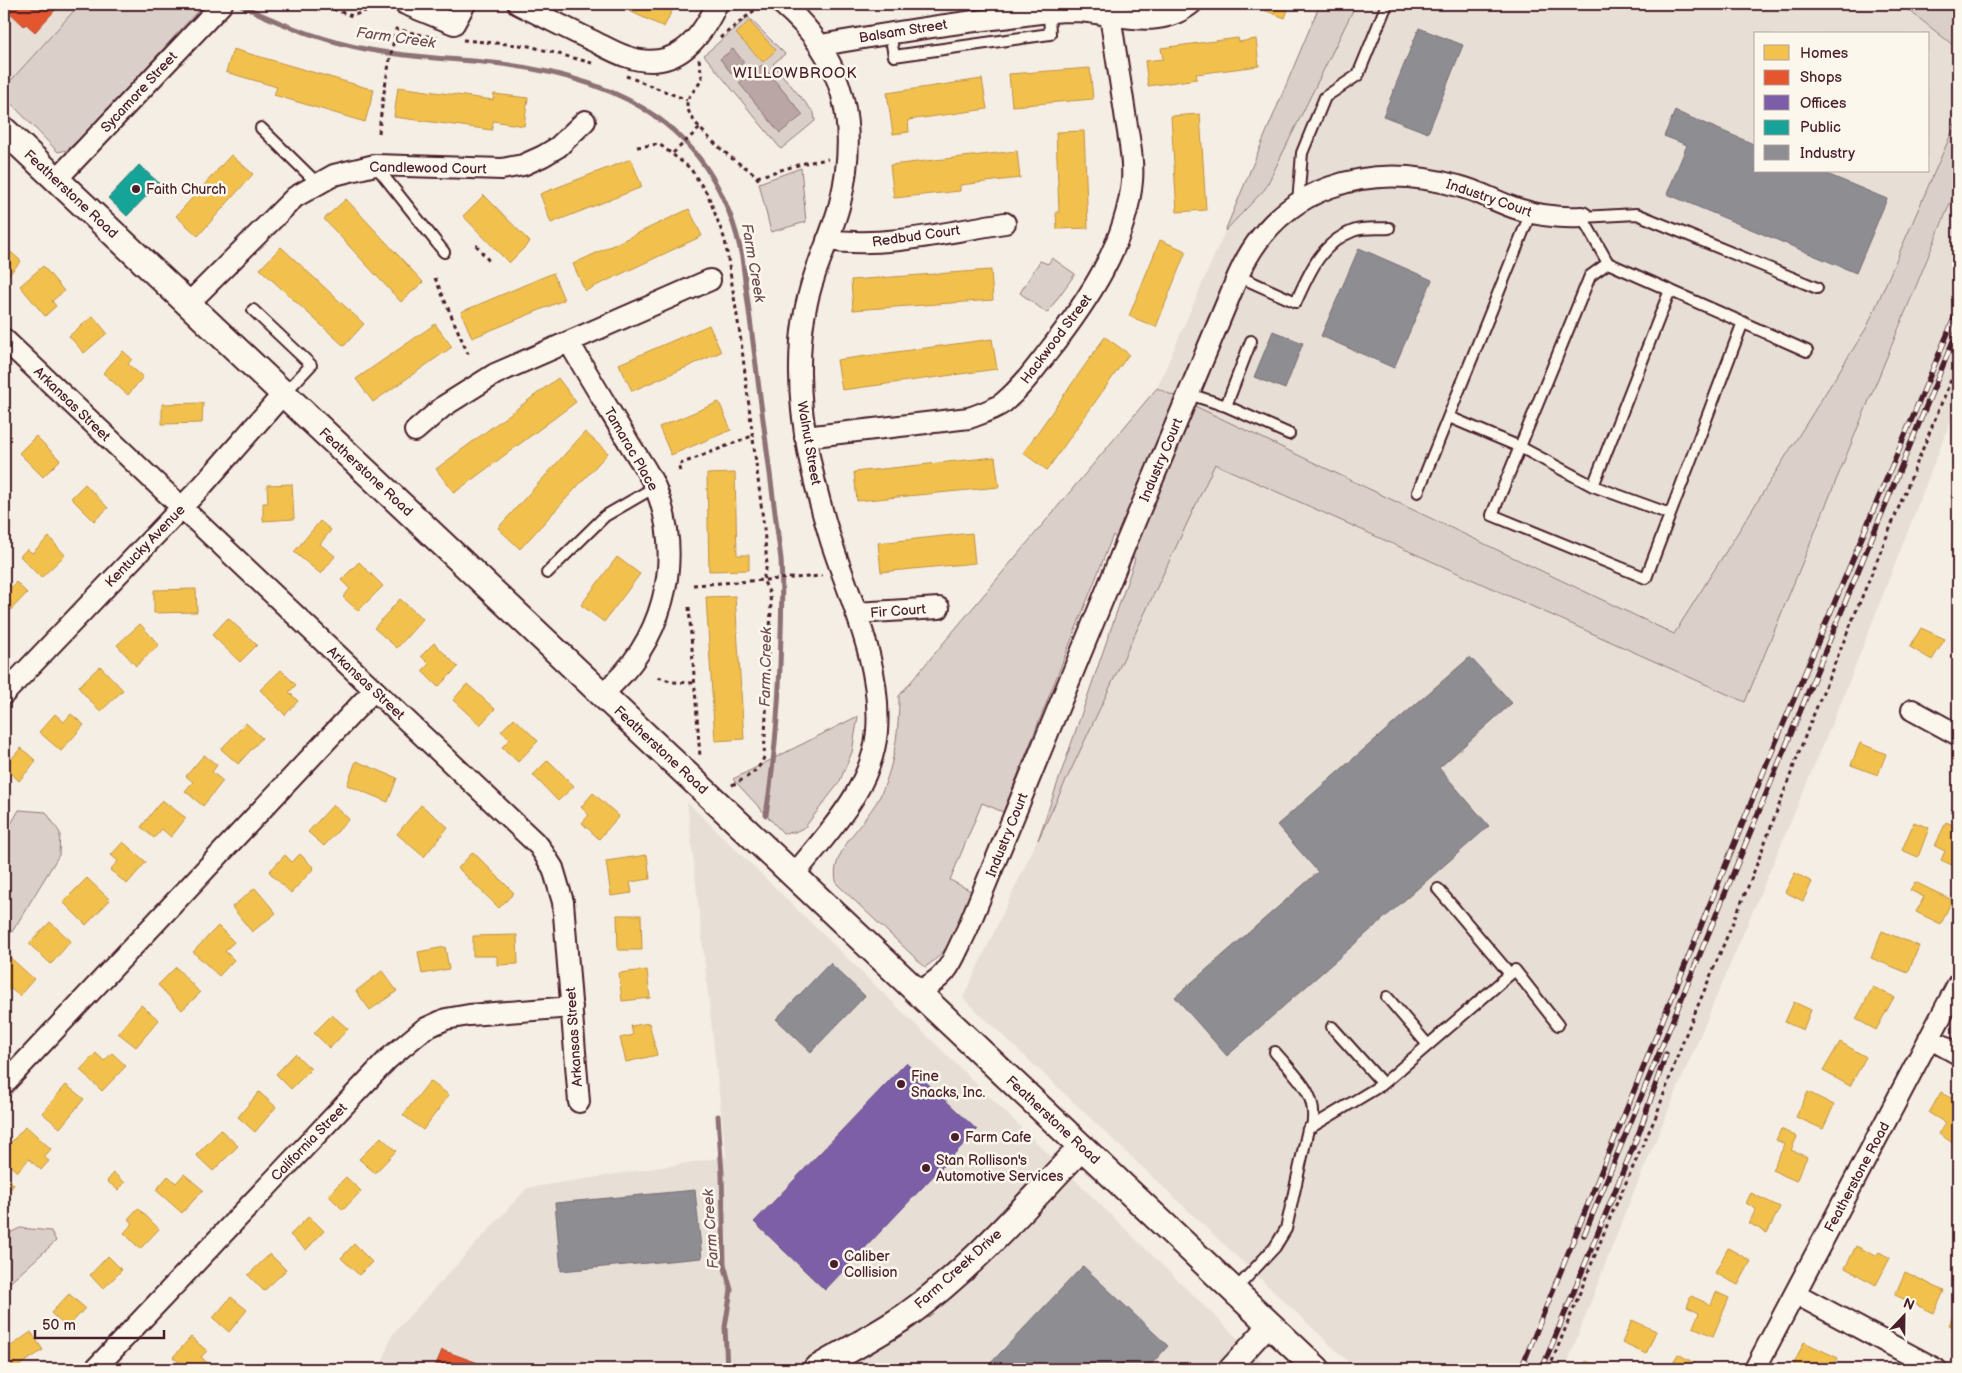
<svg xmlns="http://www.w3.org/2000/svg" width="1962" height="1373" font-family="'Balsamiq Sans',sans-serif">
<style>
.built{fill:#e7dfd6;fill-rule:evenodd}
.green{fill:#dbd0c9;stroke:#92787a}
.water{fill:#baa7a5;stroke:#8d7174}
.homes{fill:#f2c14e;stroke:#c09044}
.shops{fill:#e4572e;stroke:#b6462d}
.offices{fill:#7b5ea7;stroke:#6c4b82}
.public{fill:#17a398;stroke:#267b77}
.industry{fill:#8d8d92;stroke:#796c73}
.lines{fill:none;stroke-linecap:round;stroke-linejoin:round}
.stream{stroke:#8d7174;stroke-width:5}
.service-casing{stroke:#4a1f2b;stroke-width:14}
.minor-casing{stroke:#4a1f2b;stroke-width:24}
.tertiary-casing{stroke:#4a1f2b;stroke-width:29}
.path{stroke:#4a1f2b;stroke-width:3;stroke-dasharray:4 4;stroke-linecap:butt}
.service{stroke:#fbf7ec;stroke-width:10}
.minor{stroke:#fbf7ec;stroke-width:20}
.tertiary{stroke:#fbf7ec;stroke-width:25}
.rail-casing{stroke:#4a1f2b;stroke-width:5.5}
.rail{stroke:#fbf7ec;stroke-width:4;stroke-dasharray:11;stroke-linecap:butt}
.poi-dot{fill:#4a1f2b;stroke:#fbf7ec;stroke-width:2}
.labels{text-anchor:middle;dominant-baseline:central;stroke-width:5;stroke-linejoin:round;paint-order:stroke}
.street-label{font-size:14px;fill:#4a1f2b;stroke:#fbf7ec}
.poi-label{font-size:14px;fill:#4a1f2b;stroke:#fbf7ec;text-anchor:start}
.water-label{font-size:15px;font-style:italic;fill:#714f56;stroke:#fbf7ec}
.neighbourhood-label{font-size:15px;letter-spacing:1px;fill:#4a1f2b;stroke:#fbf7ec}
</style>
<rect width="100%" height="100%" fill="#f4eee4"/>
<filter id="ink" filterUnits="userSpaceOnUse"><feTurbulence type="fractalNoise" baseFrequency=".02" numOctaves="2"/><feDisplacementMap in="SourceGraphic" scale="10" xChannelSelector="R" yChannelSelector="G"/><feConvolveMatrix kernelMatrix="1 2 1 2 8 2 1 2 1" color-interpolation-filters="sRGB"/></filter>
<g filter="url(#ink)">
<path class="built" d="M4,4h76l-76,84z
M1356,4h545l57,45v69l-91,209 -193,307 -517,-246 68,-157 40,-43zM1756,34h172v137h-172z
M1958,186v216l-116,298 -217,513 -60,156h-209l-393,-371 251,-534 531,238z
M687,802l582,567h-889l12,-34 135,-147 199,-31z"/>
<path class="green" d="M80,4h124l-115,126 -22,20 -9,2 -54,-56v-8z
M1320,4h36l-91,185 -40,42z
M1901,4h57v45z
M748,17l37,37 -12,10 41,49 1,8 -34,28 -77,-94z
M1958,118v66l-213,518 -530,-238 -177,376 97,-281 -22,-24 -110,277 -21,-9 -32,77 21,11c-12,30 -17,58 -46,76l-88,-83c-11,-30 32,-63 44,-90 14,-32 18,-64 18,-98l258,-308 517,246 193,-307z
M801,168l5,54 -35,10 -12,-49z
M1052,258l23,16 -28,39 -27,-20 20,-32 8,3z
M858,716l-6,36 -13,31 -34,44 -10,5 -12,1 -50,-54z
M19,810l27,2 14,21 -1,22 -47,77 -8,6v-102z
M20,1228l31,3 5,10 -52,47v-52z"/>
<path class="water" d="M733,49l11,13 -13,11 -11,-14z
M762,65l41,50 -23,18 -41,-50z"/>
<path class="homes" d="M614,4h61l-11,23z
M1258,4h32l-5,14 -29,-11z
M749,21l27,29 -13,12 -27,-28z
M1238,38l1,4 17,-3 3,27 -63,8 1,5 -49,7 -3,-25 18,-2 -2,-11z
M233,49l141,41 -9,32 -91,-27 3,-8 -51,-15z
M1090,68l3,31 -81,7 -3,-32z
M982,79l5,30 -79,11 1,12 -16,2 -6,-41z
M398,87l95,13 1,-6 34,4 -4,28 -31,-5 -1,9 -98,-13z
M1200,114l6,96 -29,2 -6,-96z
M1084,131l4,97 -31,1 -1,-17h3l-3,-80z
M1017,151l3,27 -60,7v6l-66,7 -4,-33z
M231,155l22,19 -55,62 -22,-20z
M631,159l11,28 -91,36 -11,-29z
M484,195l46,47 -21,21 -46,-47z
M346,199l77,83 -22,20 -77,-83z
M689,209l13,27 -117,55 -12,-27z
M1160,240l26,11 -30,76 -27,-11z
M4,246l17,15 -14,16 -3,-4z
M281,247l83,77 -20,22 -84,-77z
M43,266l21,25 -12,10 4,5 -11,10 -25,-30z
M991,270l2,30 -140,10 -2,-30z
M553,273l11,27 -92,38 -11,-26z
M93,316l14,17 -23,20 -15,-17z
M435,324l17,23 -79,55 -17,-23z
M709,325l12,27 -89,39 -13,-27z
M1105,337l24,17 -82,116 -24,-17z
M992,339l5,30 -155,21 -5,-30z
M123,351l9,8 -4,5 15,13 -15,18 -25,-22z
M558,378l18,24 -122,91 -18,-24z
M719,402l12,28 -60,25 -12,-28z
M203,403l-1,20 -40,1v-20z
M585,432l23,21 -88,96 -22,-21z
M36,436l24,24 -17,17 -24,-24z
M995,457l4,30 -142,14 -3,-29z
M735,473l2,82h12v15l-40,1 -2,-97z
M1958,482v18l-7,-3z
M85,484l23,24 -14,13 -23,-23z
M292,484l2,35 -31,2v-18h5l-1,-18z
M320,521l11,9 -11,14 15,12 -14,18 -27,-22z
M972,533l3,30 -94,9 -3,-29z
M49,537l16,18 -24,23 -21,-22 7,-7 5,4z
M617,557l23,17 -36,48 -23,-17z
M359,562l24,24 -25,25 -15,-14 7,-8 -9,-9z
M6,581l6,6 4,-5 11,11 -23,24v-34z
M196,589l1,23 -43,1v-23z
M735,596l9,143 -29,2 -9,-144z
M400,599l23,20 -26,29 -23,-20z
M228,618l29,27 -17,17 -28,-27z
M140,624l19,21 -23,21 -19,-21z
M1921,628l24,11 -13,21 -22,-13z
M434,643l24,24 -20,20 -16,-16 7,-7 -8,-8z
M100,666l23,24 -23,22 -22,-25z
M281,670l15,15 -7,7 9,9 -13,14 -25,-25z
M467,684l28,25 -15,16 -27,-25z
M55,714l9,8 7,-8 13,11 -23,26 -22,-19z
M514,718l24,23 -20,21 -16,-15 8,-8 -9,-8z
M246,723l16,15 -24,26 -17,-15z
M1860,743l26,11 -8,21 -27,-10z
M21,748l15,13 -17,20 -15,-14z
M204,755l13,10 -5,7 11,9 -20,25 -18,-15 8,-9 -7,-6z
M548,760l26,26 -16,15 -25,-26z
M356,761l41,17 -9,24 -41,-17z
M593,793l26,23 -20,23 -17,-16 7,-8 -8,-8z
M162,800l24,18 -15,19 -9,-8 -8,9 -13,-11z
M333,805l16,14 -25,27 -16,-14z
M421,805l27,22 -24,30 -27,-23z
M1914,822l15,6 -11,29 -16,-7z
M1946,822l12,5v41l-17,-8 4,-9 -10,-5z
M123,842l23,20 -19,22 -17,-14 8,-9 -7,-6z
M473,852l41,41 -15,15 -41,-40z
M300,854l14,14 -23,25 -22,-21 16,-17 7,7z
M647,855l3,24 -20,3 2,11 -21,3 -5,-35z
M1795,873l17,9 -9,19 -18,-9z
M87,878l23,22 -24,25 -23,-23z
M1915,882l37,18 -11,24 -25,-12 8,-15 -14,-7z
M255,888l21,25 -24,19 -20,-25z
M617,915h24l1,35h-24z
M50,922l21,19 -20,23 -22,-20z
M218,926l16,16 -9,9 9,9 -15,16 -26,-24z
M1882,931l37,15 -11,27 -37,-15z
M517,935l1,29 -21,1v-9h-24v-20z
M445,947l4,22 -27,5 -4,-22z
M5,953l29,26 -15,17 -9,-8 -6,7z
M176,967l24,26 -18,17 -24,-25z
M647,970l3,28 -28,3 -3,-28z
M382,971l15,20 -27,19 -14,-19z
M1873,987l21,10 -18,33 -20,-11z
M1794,1002l17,8 -8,20 -18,-8z
M141,1005l18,15 -23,27 -18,-14z
M332,1015l16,14 -18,19 -16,-15z
M649,1023l8,32 -31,7 -6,-24 13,-3 -2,-9z
M1840,1042l26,15 -16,29 -27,-15z
M96,1053l8,8 8,-8 14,13 -24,25 -22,-21z
M295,1054l16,15 -20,20 -15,-15z
M430,1081l19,14 -26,35 -20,-15z
M66,1085l18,14 -24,29 -18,-15z
M259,1092l17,15 -21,25 -17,-15z
M1808,1092l26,13 -11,24 -27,-12z
M1941,1092l17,10v32l-5,9 -14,-9 7,-11 -17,-10z
M26,1126l25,23 -7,8 5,4 -8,9 -12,-11 -12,13 -13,-12v-10z
M1781,1129l16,8 -6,13 16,7 -11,24 -24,-11 13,-26 -9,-4z
M221,1130l17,16 -25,25 -17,-16z
M381,1137l15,14 -21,22 -16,-14z
M114,1173l11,10 -7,7 -11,-9z
M184,1174l19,16 -21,23 -26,-23 12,-14 8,7z
M4,1175l10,10 -10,11z
M346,1177l15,14 -18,19 -15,-15z
M1751,1193l29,14 -13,26 -18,-10 7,-14 -10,-6z
M138,1208l21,21 -19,20 -16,-16 9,-10 -5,-4z
M309,1216l15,15 -18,19 -16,-15z
M354,1244l18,18 -13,13 -18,-17z
M1856,1246l20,10 3,-4 11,6 -14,27 -31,-17z
M1728,1248l23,13 -13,24 -23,-12z
M270,1254l16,16 -22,21 -16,-16z
M108,1256l14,14 -19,19 -13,-14z
M1905,1272l39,19 -10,22 -39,-18z
M1716,1292l13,6 -16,38 -20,-9 6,-14 -12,-6 4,-11 20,9z
M69,1294l16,14 -18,20 -16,-15z
M231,1297l16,13 -18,22 -16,-14z
M1958,1306v23l-9,-4z
M1632,1320l24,11 -10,23 -24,-11z
M31,1332l12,18 -29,19 -10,-13v-5z
M191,1337l16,14 -6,6 11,10 -2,2h-23l-14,-12z
M1804,1342l34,16 -5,11h-33l-7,-3z
M1678,1354l18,10 -3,5h-23z
M1586,1361l19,8h-22z"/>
<path class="shops" d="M4,4h48l5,4 -22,24 -9,-8 -2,2 -20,-19z
M442,1350l53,19h-61z"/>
<path class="offices" d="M906,1063l71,67 -152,160 -71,-68z"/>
<path class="public" d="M139,165l20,18 -32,33 -19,-18z"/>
<path class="industry" d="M1419,28l44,17 -35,88 -45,-17z
M1675,111l81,34v26h64l67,28 -31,74 -189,-79 20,-49 -23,-9z
M1359,248l73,32 -38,88 -73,-32z
M1273,331l30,12 -18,46 -31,-12z
M1470,657l42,46 -73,65 50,58 -262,230 -52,-59 143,-125 -41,-47z
M830,963l35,33 -54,56 -35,-33z
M695,1190l7,68 -141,13 -6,-68z
M1083,1266l85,80 -21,23h-162z"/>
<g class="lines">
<path class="stream" d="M239,4c42,21 85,37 131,46 44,8 88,9 132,14 122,16 214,64 240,193l39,302c2,35 0,71 -1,107 -2,50 -6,99 -14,149
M718,1116l4,58 2,90 7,26 -6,37 2,42"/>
<defs>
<path id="service" d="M890,33l4,23 156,-22 -1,-21
M261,128l56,55
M375,165l69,87
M1298,203l4,-50 23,-56 33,-22 29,-71
M1608,263l-18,13 -98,239 154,63 97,-256
M1238,276l58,26c13,-29 25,-59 57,-71 10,-4 25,-2 36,-3
M253,310l58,55 -27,29
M1807,351l-199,-88 -26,-46 55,-3 180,74
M1189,394l37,12 25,-65
M1226,406l63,28
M1449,417l71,30 73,39 77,28
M1593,486l77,-196
M1418,492l113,-280
M547,573l58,-57 50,-29
M1438,889l72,85
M1387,997l41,48
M1332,1027l51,57
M1275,1052c20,24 44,41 37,75
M1234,1291l41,-44 11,-18 22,-100 75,-45 132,-114 43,55"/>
<path id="minor" d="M405,4l49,20 11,-20
M518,4c24,12 48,24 73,36 11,5 22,12 34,16 47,17 74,-13 92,-52
M782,4c63,53 77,121 58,199 -6,24 -17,47 -25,71 -10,29 -15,62 -15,92 -1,59 14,119 31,175 20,61 51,124 46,190 -5,58 -49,101 -83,144
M821,45c60,-10 120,-21 181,-27 23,-3 48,-7 72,-7 40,1 82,21 117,-7
M56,180l166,-176
M827,240c59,8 120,-8 178,-17
M188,304l107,-107 39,-22 41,-10 127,4 21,-4 20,-9 15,-9 27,-26
M4,339l535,507 14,22 10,34 16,200
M569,342c19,34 40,67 60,101 9,15 21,30 27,46 29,74 6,155 -54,205
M415,431l29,-25 51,-32 215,-94
M805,437l164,-19c11,-4 24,-8 34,-15 18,-15 31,-33 45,-51 39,-50 78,-107 84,-171 2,-23 -4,-46 -7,-68 -5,-33 -10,-65 -15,-98
M856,613l83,-5
M4,694l199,-209 80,-91
M1912,710l46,25
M917,992c34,-17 34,-30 50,-62l159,-387 112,-267c40,-91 130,-115 220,-90 21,5 40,17 60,23 21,7 43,9 64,8
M1929,1038l29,16
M4,1084l370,-394
M1796,1294l140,75
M95,1369l293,-310 36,-30 22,-10 23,-4 103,-8
M1229,1369l41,-45
M1755,1369l203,-385"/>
<path id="tertiary" d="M4,130l1313,1239
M816,1369c30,-18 62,-34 91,-54 65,-47 119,-110 175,-168"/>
</defs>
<use href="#service" class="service-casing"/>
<use href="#minor" class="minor-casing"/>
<use href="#tertiary" class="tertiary-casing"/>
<path class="path" d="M333,9l19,7 27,-10
M720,38l36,-29
M463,40l66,6 63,17
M699,59l3,19c-3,10 -15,16 -15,26 0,17 34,45 47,56 10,7 20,11 26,22
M626,76l61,24
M379,133c3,-36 10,-69 17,-104l44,10
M637,147l22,-3 31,24 18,27 17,45 16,101 23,187 3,37 -4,15 7,14 1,16 -7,147c-5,15 -20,22 -34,29
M673,153l27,-25
M757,177l48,-14 23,-4
M476,245l13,16
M435,278l33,76
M680,471l-2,-6 74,-29
M693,585l129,-9
M689,607l11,150
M658,677l15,5 21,1
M1549,1369l61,-151 46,-102 27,-75 67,-159 59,-156 149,-363"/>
<use href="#service" class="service"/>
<use href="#minor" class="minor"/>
<use href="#tertiary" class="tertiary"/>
<defs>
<path id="rail" d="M1584,1235l374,-906
M1521,1369l249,-613 188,-447
M1542,1369l98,-239 26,-76"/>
</defs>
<use href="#rail" class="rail-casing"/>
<use href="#rail" class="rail"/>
</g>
</g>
<g class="poi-dot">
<circle cx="136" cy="189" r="5"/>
<circle cx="901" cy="1084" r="5"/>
<circle cx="955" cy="1137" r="5"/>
<circle cx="926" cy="1168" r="5"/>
<circle cx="834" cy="1264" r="5"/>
</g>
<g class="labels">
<g class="street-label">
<text transform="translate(903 31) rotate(-9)">Balsam Street</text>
<text transform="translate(139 92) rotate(-47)">Sycamore Street</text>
<text transform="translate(428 168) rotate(1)">Candlewood Court</text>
<text transform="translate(71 194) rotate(43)">Featherstone Road</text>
<text transform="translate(1489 198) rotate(19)">Industry Court</text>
<text transform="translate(916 236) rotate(-8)">Redbud Court</text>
<text transform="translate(1056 339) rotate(-53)">Hackwood Street</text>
<text transform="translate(72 404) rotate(44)">Arkansas Street</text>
<text transform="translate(809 443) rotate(80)">Walnut Street</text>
<text transform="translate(631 449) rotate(60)">Tamarac Place</text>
<text transform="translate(1161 460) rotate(-67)">Industry Court</text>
<text transform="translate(366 472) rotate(43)">Featherstone Road</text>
<text transform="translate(145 546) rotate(-46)">Kentucky Avenue</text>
<text transform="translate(898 611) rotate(-4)">Fir Court</text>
<text transform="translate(366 683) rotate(43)">Arkansas Street</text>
<text transform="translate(661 750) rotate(43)">Featherstone Road</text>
<text transform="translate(1007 835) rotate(-68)">Industry Court</text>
<text transform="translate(574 1037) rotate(-94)">Arkansas Street</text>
<text transform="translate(1053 1120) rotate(43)">Featherstone Road</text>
<text transform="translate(309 1142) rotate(-46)">California Street</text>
<text transform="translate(1857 1177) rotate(-62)">Featherstone Road</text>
<text transform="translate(958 1269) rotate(-42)">Farm Creek Drive</text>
</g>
<g class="poi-label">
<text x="146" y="189">Faith Church</text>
<text x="911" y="1076">Fine<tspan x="911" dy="16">Snacks, Inc.</tspan></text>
<text x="965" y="1137">Farm Cafe</text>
<text x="936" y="1160">Stan Rollison's<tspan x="936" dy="16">Automotive Services</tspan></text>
<text x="844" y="1256">Caliber<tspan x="844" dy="16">Collision</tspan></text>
</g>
<g class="water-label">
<text transform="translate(396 38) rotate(8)">Farm Creek</text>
<text transform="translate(753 263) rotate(80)">Farm Creek</text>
<text transform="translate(766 667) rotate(-89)">Farm Creek</text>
<text transform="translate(711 1229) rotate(-94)">Farm Creek</text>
</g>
<g class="neighbourhood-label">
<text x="795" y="73">WILLOWBROOK</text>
</g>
</g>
<rect width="1962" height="1373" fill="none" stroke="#fbf7ec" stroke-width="20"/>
<rect x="10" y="10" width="1942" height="1353" fill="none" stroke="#4a1f2b" stroke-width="2" filter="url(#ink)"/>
<rect x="1754" y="32" width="175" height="140" fill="#fbf7ec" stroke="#b4a19f"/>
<rect x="1764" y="45" width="25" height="15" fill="#f2c14e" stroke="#b4a19f"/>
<text x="1800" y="58" font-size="15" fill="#4a1f2b">Homes</text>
<rect x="1764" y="70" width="25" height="15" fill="#e4572e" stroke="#b4a19f"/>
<text x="1800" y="82" font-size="15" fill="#4a1f2b">Shops</text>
<rect x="1764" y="95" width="25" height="15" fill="#7b5ea7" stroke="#b4a19f"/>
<text x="1800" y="108" font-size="15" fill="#4a1f2b">Offices</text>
<rect x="1764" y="120" width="25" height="15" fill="#17a398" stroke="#b4a19f"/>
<text x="1800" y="132" font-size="15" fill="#4a1f2b">Public</text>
<rect x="1764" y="145" width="25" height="15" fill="#8d8d92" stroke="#b4a19f"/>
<text x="1800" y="158" font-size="15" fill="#4a1f2b">Industry</text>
<g transform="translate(1904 1316) rotate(22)" stroke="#fbf7ec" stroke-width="4" paint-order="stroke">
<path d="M0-4L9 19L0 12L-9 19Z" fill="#4a1f2b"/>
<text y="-8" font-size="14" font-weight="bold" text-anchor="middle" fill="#4a1f2b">N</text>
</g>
<path d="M35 1330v8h129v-8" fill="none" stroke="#4a1f2b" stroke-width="2.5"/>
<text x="42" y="1330" font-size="15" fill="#4a1f2b" stroke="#fbf7ec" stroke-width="4" paint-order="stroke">50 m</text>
</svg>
